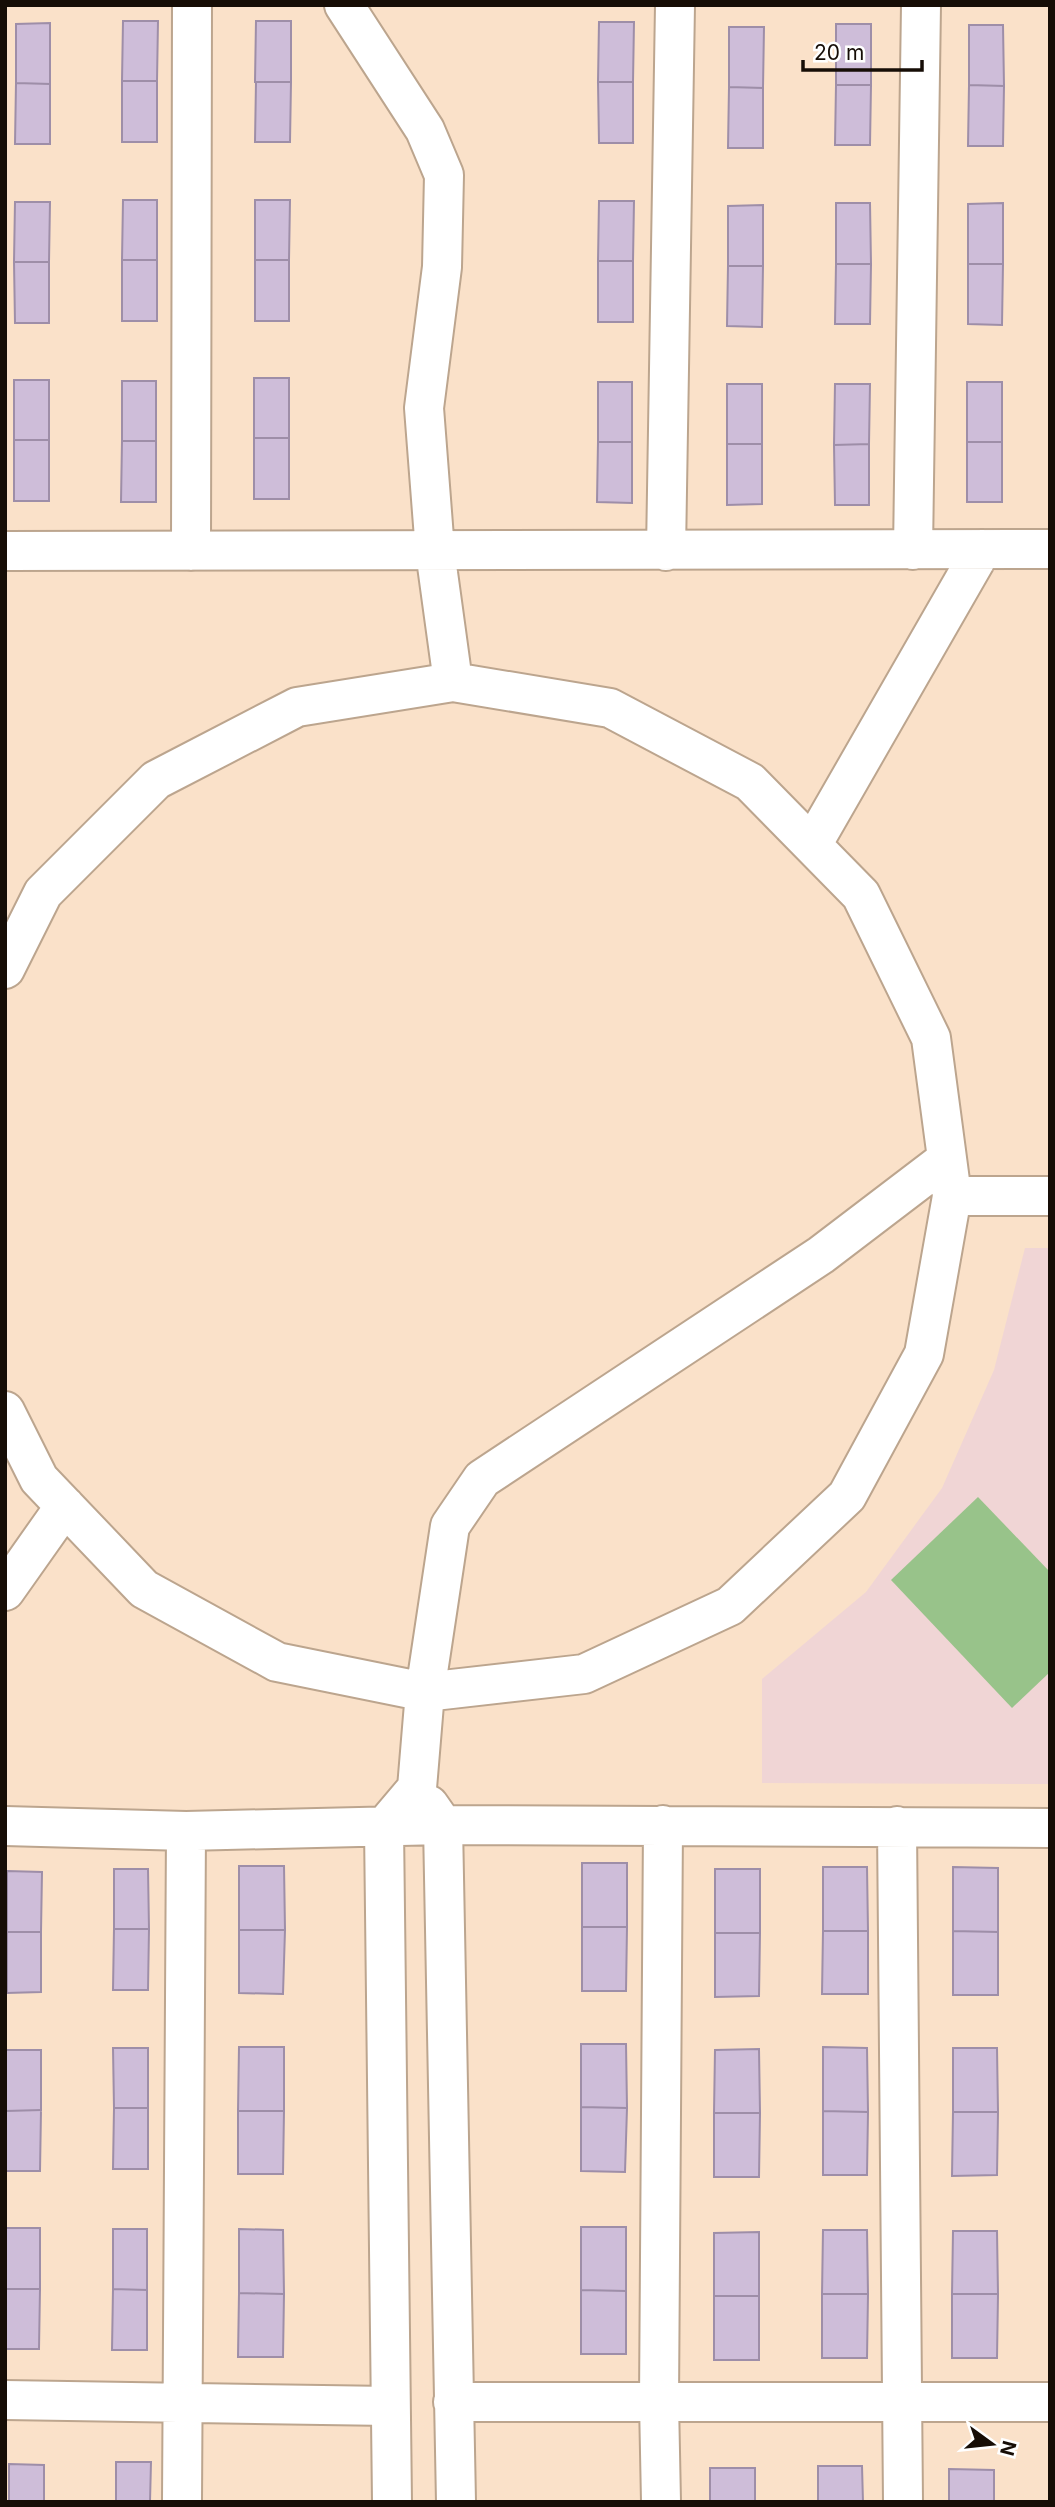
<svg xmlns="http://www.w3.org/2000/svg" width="1055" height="2507" font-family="Inter,sans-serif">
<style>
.education{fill:#f0d5d5}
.grass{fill:#98c38a}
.building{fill:#cebdd9;stroke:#9e8ea8;stroke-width:2}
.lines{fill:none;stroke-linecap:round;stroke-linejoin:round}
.minor-casing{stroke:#bca58e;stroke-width:42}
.minor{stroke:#fff;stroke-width:38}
</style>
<rect width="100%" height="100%" fill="#fae1c9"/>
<path class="education" d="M1025,1248h25v536l-288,-1v-104l104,-87 76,-104 52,-118z"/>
<path class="grass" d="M978,1497l72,75v100l-38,36 -121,-128z"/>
<path class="building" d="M123,21h35l-1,60h-35z
M256,21h35v61h-36z
M599,22h35l-1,60h-35z
M50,23v61l-34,-1v-59z
M836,24h35v61h-35z
M969,25h34l1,61 -35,-1z
M729,27h35l-1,61 -34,-1z
M122,81h35v61h-35z
M256,82h35l-1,60h-35z
M598,82h35v61h-34z
M16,83l34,1v60h-35z
M836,85h35l-1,60h-35z
M969,85l35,1 -1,60h-35z
M729,87l34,1v60h-35z
M123,200h34v60h-35z
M255,200h35l-1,60h-34z
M599,201h35l-1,60h-35z
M15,202h35l-1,60h-35z
M836,203h34l1,61h-35z
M1003,203v61h-35v-60z
M763,205v61h-35v-60z
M122,260h35v61h-35z
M255,260h34v61h-34z
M598,261h35v61h-35z
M14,262h35v61h-34z
M836,264h35l-1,60h-35z
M968,264h35l-1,61 -34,-1z
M728,266h35l-1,61 -35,-1z
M254,378h35v60h-35z
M14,380h35v60h-35z
M122,381h34v60h-34z
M598,382h34v60h-34z
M967,382h35v60h-35z
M727,384h35v60h-35z
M835,384h35l-1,60 -35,1z
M254,438h35v61h-35z
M14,440h35v61h-35z
M122,441h34v61h-35z
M598,442h34v61l-35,-1z
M967,442h35v60h-35z
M727,444h35v60l-35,1z
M869,444v61h-34l-1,-60z
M582,1863h45v64h-45z
M239,1866h45l1,64h-46z
M823,1867h44l1,64h-45z
M953,1867l45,1v64l-45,-1z
M114,1869h34l1,60h-35z
M715,1869h45v64h-45z
M7,1871l35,1 -1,60h-34z
M582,1927h45l-1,64h-44z
M114,1929h35l-1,61h-35z
M239,1930h46l-2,64 -44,-1z
M823,1931h45v63h-46z
M953,1931l45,1v63h-45z
M7,1932h34v60l-34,1z
M715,1933h45l-1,63 -44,1z
M581,2044h45l1,64 -46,-1z
M239,2047h45v64h-46z
M823,2047l44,1 1,64 -45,-1z
M113,2048h35v60h-34z
M953,2048h44l1,64h-45z
M759,2049l1,64h-46l1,-63z
M6,2050h35v60l-35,1z
M581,2107l46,1 -2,64 -44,-1z
M114,2108h34v61h-35z
M41,2110l-1,61h-35l1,-60z
M238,2111h46l-1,63h-45z
M823,2111l45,1 -1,63h-44z
M953,2112h45l-1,63 -45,1z
M714,2113h46l-1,64h-45z
M581,2227h45v64l-45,-1z
M5,2228h35v61h-35z
M113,2229h34v61l-34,-1z
M239,2229l44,1 1,64 -45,-1z
M823,2230h44l1,64h-46z
M953,2231h44l1,63h-46z
M759,2232v64h-45v-63z
M5,2289h35l-1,60h-34z
M113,2289l34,1v60h-35z
M581,2290l45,1v63h-45z
M239,2293l45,1 -1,63h-45z
M822,2294h46l-1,64h-45z
M952,2294h46l-1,64h-45z
M714,2296h45v64h-45z
M116,2462h35l-1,40h-34z
M9,2464l35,1v37h-35z
M818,2466h44l1,36h-45z
M710,2468h45v34h-45z
M949,2469l45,1v32h-45z"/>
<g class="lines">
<defs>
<path id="minor" d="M344,5l81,125 19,45 -2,92 -18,141 11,143 18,131
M913,550l8,-545
M5,551l1045,-2
M191,551l1,-546
M666,551l9,-546
M812,845l170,-296
M5,969l38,-76 113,-113 141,-73 156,-25 157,26 140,74 111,113 70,143 21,158 -28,158 -77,142 -117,110 -146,68 -159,18 -148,-30 -133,-73 -105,-110 -34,-68
M952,1196h98
M5,1591l60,-85
M429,1805l14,20 13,677
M5,1826l181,5 257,-6 607,3
M897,1826l6,676
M5,2400l385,6
M453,2402h597
M182,2502l4,-671
M392,2502l-8,-675 33,-39 8,-96 25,-166 32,-47 339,-224 126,-96
M661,2502l-2,-100 4,-577"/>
</defs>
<use href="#minor" class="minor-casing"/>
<use href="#minor" class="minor"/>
</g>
<rect width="1055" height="2507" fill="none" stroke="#160d06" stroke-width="14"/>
<g transform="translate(992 2444) rotate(105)" stroke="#ffffff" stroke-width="5" paint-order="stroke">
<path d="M0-5L12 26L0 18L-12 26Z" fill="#160d06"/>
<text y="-10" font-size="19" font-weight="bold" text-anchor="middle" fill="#160d06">N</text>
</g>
<path d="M803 60v10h119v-10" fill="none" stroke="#160d06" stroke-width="3.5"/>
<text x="814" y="60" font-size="21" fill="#160d06" stroke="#ffffff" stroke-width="5" paint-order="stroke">20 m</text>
</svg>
